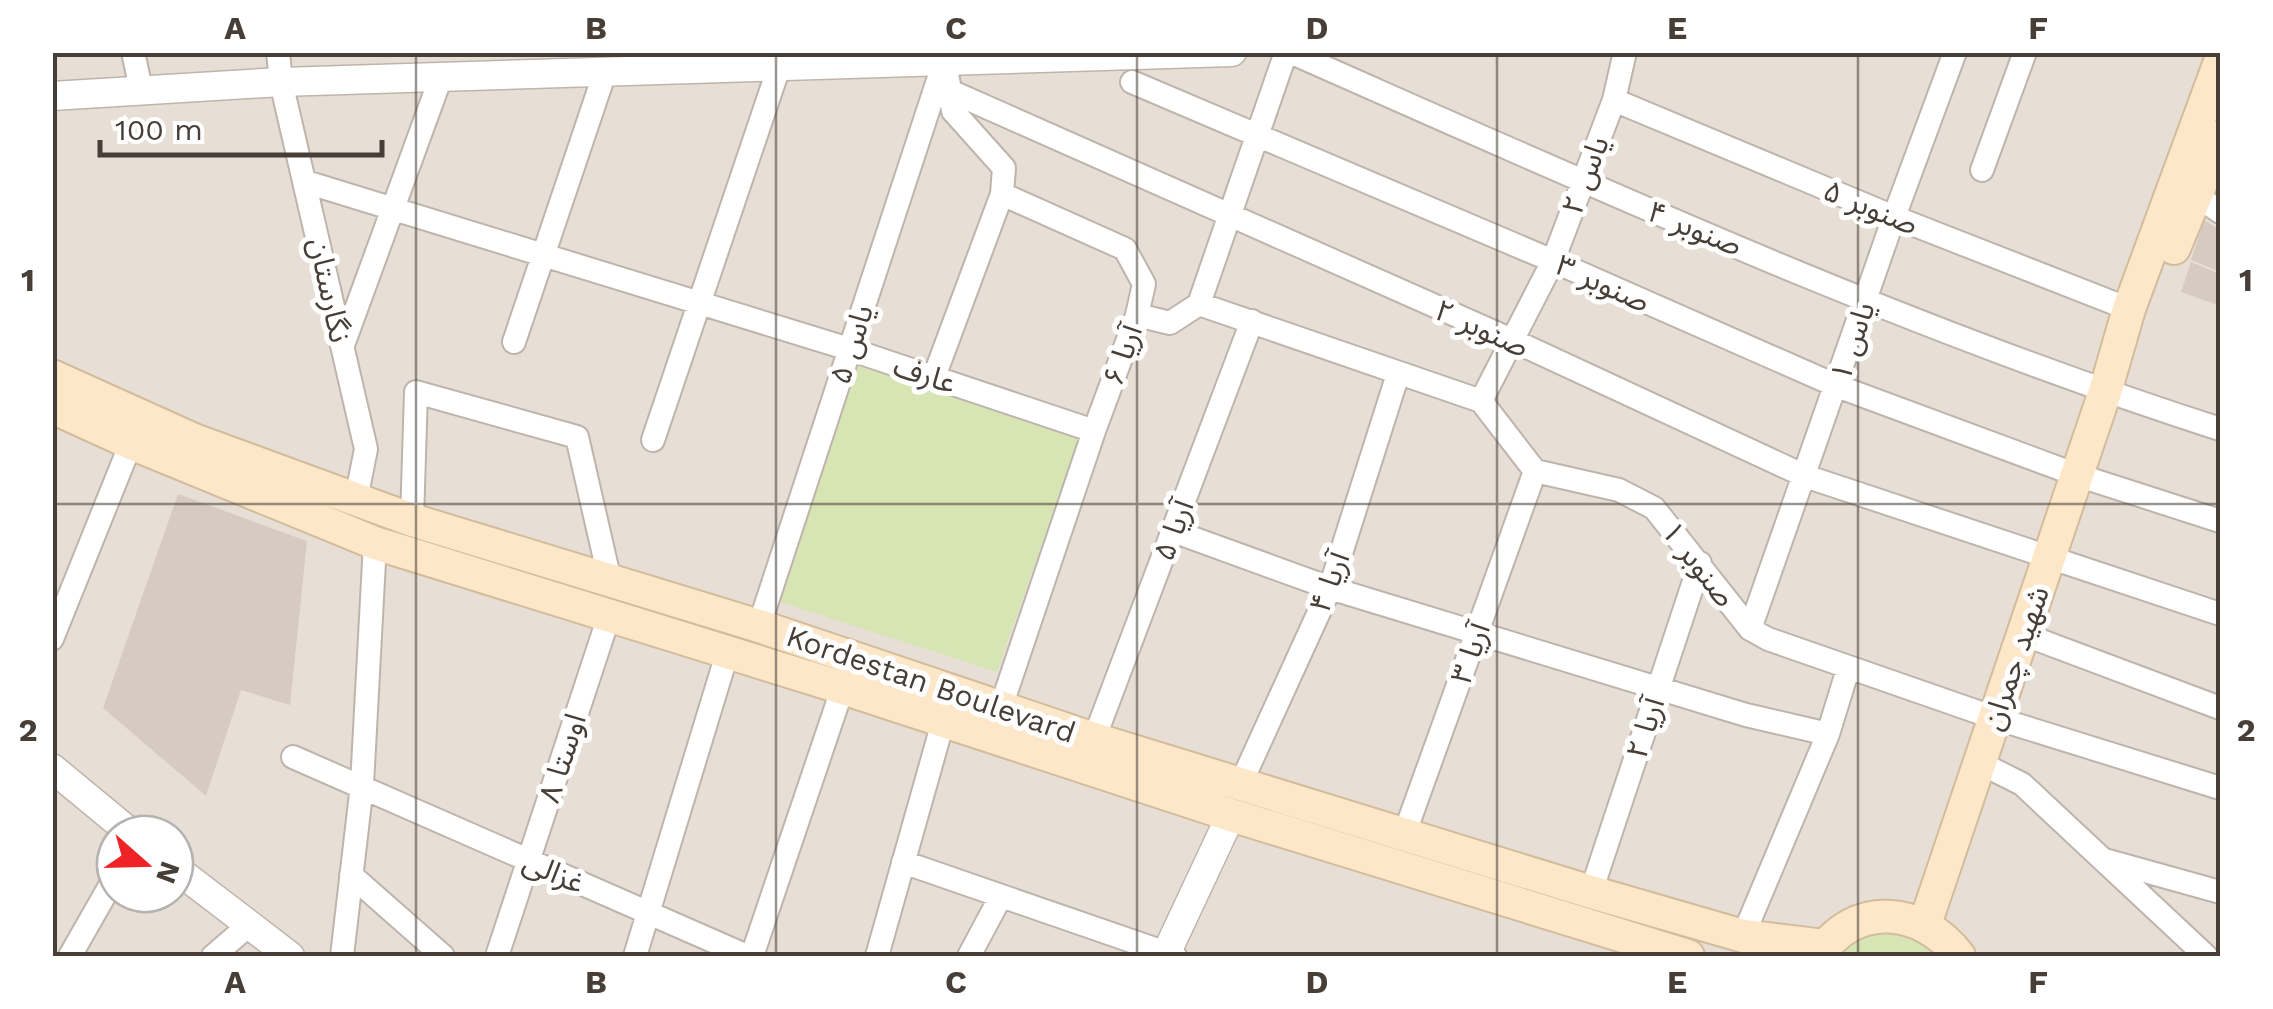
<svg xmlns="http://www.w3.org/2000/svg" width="2273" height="1009" font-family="'Work Sans','Noto Sans Arabic',sans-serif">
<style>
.residential{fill:#e7dfd6;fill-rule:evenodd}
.green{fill:#d6e5b3}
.building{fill:#d7cbc1}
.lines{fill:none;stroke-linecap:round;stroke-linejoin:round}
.minor-casing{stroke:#beb4ab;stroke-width:26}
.tertiary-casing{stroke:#beb4ab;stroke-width:31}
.secondary-casing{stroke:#d3bc9c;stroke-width:36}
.minor{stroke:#fff;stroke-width:22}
.tertiary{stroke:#fff;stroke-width:28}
.secondary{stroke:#fce7c9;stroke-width:32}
.grid{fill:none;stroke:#463e37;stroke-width:2.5;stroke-opacity:0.55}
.labels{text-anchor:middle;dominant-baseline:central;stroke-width:10;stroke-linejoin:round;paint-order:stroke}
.street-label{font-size:30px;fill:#463e37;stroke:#fff}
.neatline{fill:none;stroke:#463e37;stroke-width:4}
.grid-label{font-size:32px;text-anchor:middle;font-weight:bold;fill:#463e37}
</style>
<rect width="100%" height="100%" fill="#f3eee8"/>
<path class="residential" d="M52,53h2168v903h-2167zM115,834h60v60h-60z"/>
<path class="green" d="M859,364l220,74 -82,234 -220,-71z
M1874,932c24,0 45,5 61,24h-100l20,-17z"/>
<path class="building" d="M2204,220l16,10v42l-29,-12z
M2191,262l29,12v32l-39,-14z
M178,494l129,47 -17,164 -49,-15 -35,106 -103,-88z"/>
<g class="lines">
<defs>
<path id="minor" d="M133,52l8,37
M278,52l3,30 85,367 -10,50
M1290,52c306,135 612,275 930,377
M945,61l5,30 564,250 291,135 415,138
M1132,82l421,179 284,125 240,89 143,46
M950,91l3,20 51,57 -2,26 123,55 19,35 -7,31 -43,116 -93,276
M1614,100l280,117 235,92
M1982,170l43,-118
M306,182l543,167 245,82
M2196,195l24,17
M1199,304l282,97 54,70 84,19 35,18 96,121 18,10 227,79 225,70
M1137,315l33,8 29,-19 87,-252
M514,342l91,-270
M343,345l98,-268
M934,377l68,-183
M1481,401l72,-140 61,-161 11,-48
M653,440l126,-373
M412,520l4,-128 161,45 33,144
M1173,531l157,57 416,127 82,19
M759,626l184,-561
M1750,629l144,-412 61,-165
M2023,634l197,74
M52,639l79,-196
M1094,739l158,-418
M293,757l454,199
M1980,763l42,21 184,172
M1241,783l89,-195 68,-214
M1404,835l131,-364
M2105,860l115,32
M903,862l272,94
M351,875l92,81
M1591,892l109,-329
M1743,936l85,-202 20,-65
M70,956l45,-79
M213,956l36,-31
M342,956l20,-171 13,-242
M497,956l112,-340
M635,956l92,-302
M752,956l95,-281
M877,956l66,-234
M969,956l32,-60"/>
<path id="tertiary" d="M52,96l229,-14 951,-30
M52,768l80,66
M175,868l115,88
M1165,956l66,-141"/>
<path id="secondary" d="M2174,248l46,-111
M52,376l142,64 218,80 347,106 335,113 497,153 152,44 82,10
M52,407l79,36 244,100 468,145 388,127 457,141
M1925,924l180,-532 24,-83 91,-247
M1819,956c34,-56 104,-49 140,0"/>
</defs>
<use href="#minor" class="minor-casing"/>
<use href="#tertiary" class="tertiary-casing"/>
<use href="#secondary" class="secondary-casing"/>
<use href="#minor" class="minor"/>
<use href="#tertiary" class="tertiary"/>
<use href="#secondary" class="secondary"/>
</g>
<path class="grid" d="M416,52v904M776,52v904M1137,52v904M1497,52v904M1858,52v904M52,504h2168"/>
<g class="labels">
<g class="street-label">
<text transform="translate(1585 175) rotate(-69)">یاس ۲</text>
<text transform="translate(1871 207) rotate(22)">صنوبر ۵</text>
<text transform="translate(1695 228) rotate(22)">صنوبر ۴</text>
<text transform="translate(1603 283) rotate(24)">صنوبر ۳</text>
<text transform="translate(330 290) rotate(78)">نگارستان</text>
<text transform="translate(1482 328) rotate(24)">صنوبر ۲</text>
<text transform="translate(1852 341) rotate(-71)">یاس ۱</text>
<text transform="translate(851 344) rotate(-72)">یاس ۵</text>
<text transform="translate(1122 355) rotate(-70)">آریا ۶</text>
<text transform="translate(925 374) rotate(18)">عارف</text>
<text transform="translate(1173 530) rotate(-69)">آریا ۵</text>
<text transform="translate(1699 564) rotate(52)">صنوبر ۱</text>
<text transform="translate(1329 582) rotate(-69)">آریا ۴</text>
<text transform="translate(1470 653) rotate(-70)">آریا ۳</text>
<text transform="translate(2015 658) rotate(-71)">شهید چمران</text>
<text transform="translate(931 684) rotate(19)">Kordestan Boulevard</text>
<text transform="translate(1645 728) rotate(-72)">آریا ۲</text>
<text transform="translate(562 758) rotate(-72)">اوستا ۸</text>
<text transform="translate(554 872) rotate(23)">غزالی</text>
</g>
</g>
<rect width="2273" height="1009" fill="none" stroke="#ffffff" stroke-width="110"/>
<g transform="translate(145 864) rotate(110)"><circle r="48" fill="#ffffff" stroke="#b5b2af" stroke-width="2.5"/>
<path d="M0-8L18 38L0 25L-18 38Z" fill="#ef2325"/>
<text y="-15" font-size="28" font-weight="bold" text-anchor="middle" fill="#463e37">N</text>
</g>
<path d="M100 140v15h282v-15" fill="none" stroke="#463e37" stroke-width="5"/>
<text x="115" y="140" font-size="30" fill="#463e37" stroke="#ffffff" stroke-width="8" paint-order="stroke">100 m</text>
<rect x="55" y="55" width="2163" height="899" class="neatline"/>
<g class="grid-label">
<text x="235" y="39">A</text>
<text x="596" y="39">B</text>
<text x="956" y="39">C</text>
<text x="1317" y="39">D</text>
<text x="1677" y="39">E</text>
<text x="2038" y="39">F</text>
<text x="28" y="291">1</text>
<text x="2246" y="291">1</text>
<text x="28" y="741">2</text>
<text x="2246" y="741">2</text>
<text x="235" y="993">A</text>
<text x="596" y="993">B</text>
<text x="956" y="993">C</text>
<text x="1317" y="993">D</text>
<text x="1677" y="993">E</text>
<text x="2038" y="993">F</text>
</g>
</svg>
